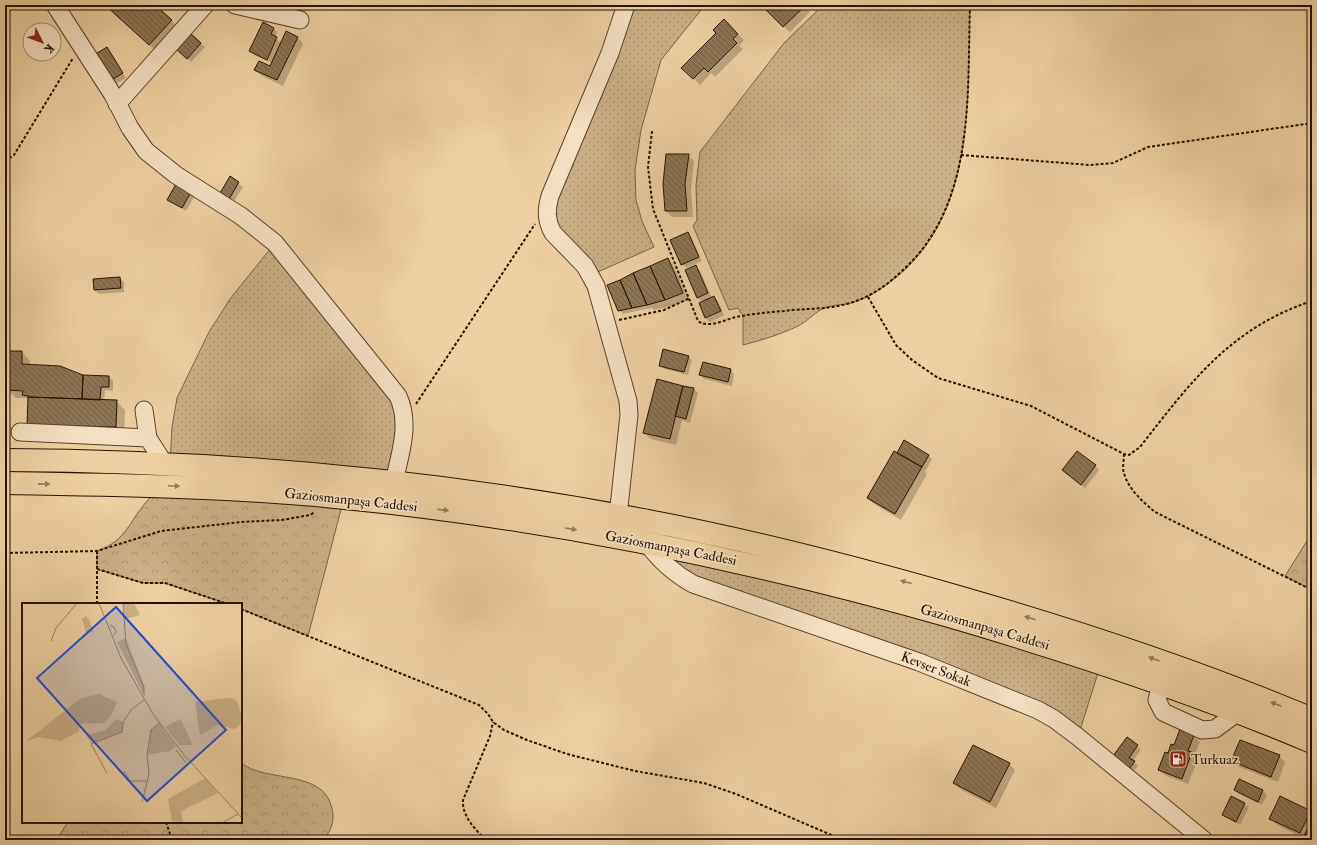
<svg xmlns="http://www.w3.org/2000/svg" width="1317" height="845" font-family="'IM FELL Double Pica',serif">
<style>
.grass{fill:url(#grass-dots);stroke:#786244}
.forest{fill:url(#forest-crowns);stroke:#786244}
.shadow{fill:#0003}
.building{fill:url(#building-back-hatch);stroke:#241302}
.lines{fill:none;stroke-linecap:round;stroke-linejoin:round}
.minor-casing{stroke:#57422a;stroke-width:19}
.highway-casing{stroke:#241302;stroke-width:24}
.path{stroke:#241302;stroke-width:2;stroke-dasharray:3 2;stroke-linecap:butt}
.minor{stroke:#f5e0c3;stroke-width:17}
.highway{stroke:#efd0a2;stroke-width:22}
.oneway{fill:#947b5a}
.labels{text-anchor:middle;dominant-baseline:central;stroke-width:3;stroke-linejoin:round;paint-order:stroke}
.street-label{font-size:14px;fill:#241302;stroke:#f5e0c3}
.poi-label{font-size:14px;fill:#241302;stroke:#f5e0c3;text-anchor:start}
.inset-road{fill:none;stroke:#9e8462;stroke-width:1}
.view{fill:#1d4ed8;fill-opacity:0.15;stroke:#1d4ed8;stroke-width:2}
.inset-edge{fill:none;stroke:#241302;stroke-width:2}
</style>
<defs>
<pattern id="grass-dots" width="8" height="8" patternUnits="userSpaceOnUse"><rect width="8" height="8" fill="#ccb087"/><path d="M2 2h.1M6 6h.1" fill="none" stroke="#af9673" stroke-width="1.8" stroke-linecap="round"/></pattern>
<pattern id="forest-crowns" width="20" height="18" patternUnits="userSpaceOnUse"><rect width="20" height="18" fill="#ccb087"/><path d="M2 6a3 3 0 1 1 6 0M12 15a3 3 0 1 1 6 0" fill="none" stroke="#af9673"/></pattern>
<pattern id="building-back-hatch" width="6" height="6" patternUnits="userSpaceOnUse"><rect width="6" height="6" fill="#8e7555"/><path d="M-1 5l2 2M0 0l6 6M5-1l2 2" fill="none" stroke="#745f44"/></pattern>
</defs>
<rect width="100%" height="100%" fill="#efd0a2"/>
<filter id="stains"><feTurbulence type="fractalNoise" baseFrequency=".005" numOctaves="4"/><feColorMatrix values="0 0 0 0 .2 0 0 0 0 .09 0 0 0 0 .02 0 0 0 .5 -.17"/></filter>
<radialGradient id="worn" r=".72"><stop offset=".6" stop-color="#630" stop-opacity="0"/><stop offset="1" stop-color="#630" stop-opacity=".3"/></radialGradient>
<path class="grass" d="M626,5h79l-44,55 -20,70 -6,40 1,30 6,21 12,26 -63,28 -30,-33 -14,-37z
M817,5h153c-3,107 7,230 -101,291 -6,3 -15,7 -23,8 -6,1 -15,1 -21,4 -9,3 -16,12 -25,17 -18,9 -38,15 -57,20v-29l-5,-8 -9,2 -36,-84 4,-6 -1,-35 4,-33 84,-109 36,-35z
M275,243l123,153 -4,86 -224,-18 2,-37 5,-29 32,-66 21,-33z
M654,553l106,13 341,97 -23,74 -26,-20 -359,-133z"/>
<path class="forest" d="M163,486l181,12 -36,138 -67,-27v-5h-13l-63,-21h-22l-46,-14v-18c31,-11 32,-31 52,-52 4,-5 9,-9 14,-13z
M1312,533v57l-27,-14z
M241,763c25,20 84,6 91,46 3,12 -1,21 -8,31h-268l12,-18h173z"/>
<path class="shadow" d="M105,5h49l26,24 -22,24z
M249,5h58l-3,14z
M772,5h31l7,7 -20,20 -23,-22z
M724,21l20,19 -5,6 4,3 -28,28 -4,-4 -11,12 -17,-17 34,-35z
M274,29l3,3 -2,6 6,5 16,-6 6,7 -20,42 -21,-10 -6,-6 14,-3 2,-4 -18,-8 -4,-4z
M189,32l16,15 -14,15 -12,-11z
M107,48l19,30 -11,6 -4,-3z
M688,155l6,6 -3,30 2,26h-21l-6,-6z
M230,178l13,9 -11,17 -8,-5z
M190,193l4,4 -8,14 -17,-11z
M688,233l3,4 11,24 -16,7 -4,-4z
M668,259l6,7 15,33 -17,7 -18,4 -2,-2 -29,6 -4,-4z
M696,267l4,4 12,27 2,-1 4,4 6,14 -14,7 -4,-4 -6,-15 2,-1 -4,-4 -12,-27z
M120,278l4,4v10l-25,2 -4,-4z
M22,352l8,9v5l54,10 25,1 4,4v10l-8,-1 -1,11h12l9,9 -1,25 -88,-2 -7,-33 -2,-2h-11l-8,-8z
M688,357l4,3 -4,15 -24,-6 -4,-4z
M731,370l3,4 -2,12 -28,-7 -4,-4z
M694,389l4,4 -8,30 -8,-3 -6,25 -25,-6 -7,-6z
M897,454l31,1 4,4 -7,13 2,2 -26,46 -27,-16 -6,-6z
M1095,466l4,4 -14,18 -22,-18z
M1193,736l7,6 -6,14 4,3 -10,25 -22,-8 -7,-7 16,-22z
M1127,738l14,12 -8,11 5,5 -4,5 -16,-12z
M1279,756l6,6 -7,20 -39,-15 -6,-6z
M1009,764l6,6 -19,38 -36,-19 -6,-6z
M1240,780l23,11 4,4 -5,10 -23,-11 -4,-4z
M1232,797l17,10 -9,18 -17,-10z
M1310,811l2,2v27h-9l1,-2 -27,-13 -6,-7z"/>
<path class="building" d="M105,5h50l17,15 -23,25z
M273,5h24l-1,6z
M771,5h33l1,1 -22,21 -17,-17z
M724,19l14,15 -5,5 4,4 -29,29 -4,-4 -11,11 -12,-11 35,-35 -3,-3z
M263,22l11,6 -3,6 6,3 -10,23 -18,-9z
M188,31l13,12 -14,16 -13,-12z
M286,31l12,6 -21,43 -23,-10 5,-9 11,5z
M107,47l16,26 -13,8 -16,-26z
M666,154h23l-4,30 2,27h-22l-2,-27z
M230,176l9,6 -11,19 -9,-6z
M176,184l15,8 -9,16 -15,-8z
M688,232l11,25 -18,8 -11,-25z
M668,258l15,35 -18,7 -15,-34z
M696,265l12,28 -11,5 -12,-28z
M650,266l15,34 -18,5 -14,-32z
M633,273l14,32 -15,3 -12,-28z
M120,277l1,11 -27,2 -1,-11z
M620,280l12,28 -14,3 -11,-26z
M714,296l7,15 -16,7 -6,-15z
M663,349l26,7 -5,16 -25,-6z
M8,351h14v13l38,2 23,9 -1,24 -54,-2v-1l-6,-1 1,-4 -16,-1z
M703,362l28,7 -3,13 -29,-7z
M83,375l26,1v11h-8l-1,13 -18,-1z
M657,379l26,7 -13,53 -27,-6z
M683,386l11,2 -8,31 -11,-3z
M28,397l89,3 -1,27 -89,-2z
M904,440l25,15 -7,12 -25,-14z
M894,451l28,16 -27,47 -28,-16z
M1077,451l19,14 -15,20 -19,-15z
M1180,729l14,6 -6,16 4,1 -10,27 -24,-9 7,-18 3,1 3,-9 3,1z
M1127,737l11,8 -9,13 6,3 -5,7 -17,-12z
M1240,740l40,15 -9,22 -40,-16z
M973,745l37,18 -20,39 -37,-19z
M1239,779l24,11 -5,12 -24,-12z
M1231,796l14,7 -9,19 -14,-7z
M1280,796l31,15 -11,22 -31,-14z
M1312,819v21h-10z"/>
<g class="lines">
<defs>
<path id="minor" d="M55,5l58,90 17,33 16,23 30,24 65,41 34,27 123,153c13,28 2,58 -4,86
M235,5l65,15
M117,104l88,-99
M144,410l4,28 16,25
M20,432l128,6
M618,516l11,-101 -1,-14 -32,-115 -11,-20 -32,-33c-7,-12 -7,-23 -3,-37l60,-143 16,-48
M646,542c13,18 27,31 47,42l226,78 119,48 16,9 24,18 126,103
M1161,684l-4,16 6,12 39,18 13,-1 23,-17"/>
<path id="highway" d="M5,460c216,1 431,20 643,61 106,20 210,47 314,77 118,34 236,73 350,121
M5,483c110,2 220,3 330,14 208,20 413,62 614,119 123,36 245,76 363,126"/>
</defs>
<use href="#minor" class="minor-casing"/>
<use href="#highway" class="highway-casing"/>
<path class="path" d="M652,131l-4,36 5,42 45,112c3,2 5,3 9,3 9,1 20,-5 29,-7 16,-3 32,-5 48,-6 21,-3 45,-1 66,-8 20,-6 36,-17 51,-31 75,-67 66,-176 69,-267
M961,155l129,10 23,-2 35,-16 164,-24
M5,161l9,-6 59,-97
M868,297l28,48 16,15 26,18 93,28 93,48 5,1 11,-8c50,-64 90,-119 172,-146
M619,320l45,-10 26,-12
M416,404l119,-180
M1124,454c0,6 -2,14 0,19 4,16 19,29 31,39l157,78
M97,551v53
M5,553l92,-2 64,-20 80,-9 41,-2 28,-5 5,-3
M97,569l46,14h22l63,21
M241,609l238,96 9,9 5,8 11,8 23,10 40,14 68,17 69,12 32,11 107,46
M166,822l6,18
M485,840c-10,-12 -23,-23 -22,-40l27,-64 3,-14"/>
<use href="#minor" class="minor"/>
<use href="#highway" class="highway"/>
</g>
<defs><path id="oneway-solid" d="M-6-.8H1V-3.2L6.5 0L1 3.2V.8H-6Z"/></defs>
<g class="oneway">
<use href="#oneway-solid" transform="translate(44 484) rotate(1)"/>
<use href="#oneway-solid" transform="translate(174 486) rotate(3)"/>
<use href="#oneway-solid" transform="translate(443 510) rotate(7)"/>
<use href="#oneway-solid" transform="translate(571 529) rotate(9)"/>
<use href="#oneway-solid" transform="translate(906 582) rotate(-165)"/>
<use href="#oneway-solid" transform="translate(1030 618) rotate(-163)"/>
<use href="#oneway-solid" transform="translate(1154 659) rotate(-160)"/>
<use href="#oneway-solid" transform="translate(1276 704) rotate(-159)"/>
</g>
<defs>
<symbol id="fuel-square" viewBox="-11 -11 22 22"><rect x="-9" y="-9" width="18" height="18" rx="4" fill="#8f2418" stroke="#f5e0c3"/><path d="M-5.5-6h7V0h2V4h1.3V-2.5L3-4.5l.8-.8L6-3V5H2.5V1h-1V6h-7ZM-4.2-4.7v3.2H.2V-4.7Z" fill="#fff"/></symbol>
</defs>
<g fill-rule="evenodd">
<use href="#fuel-square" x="1168" y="749" width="20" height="20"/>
</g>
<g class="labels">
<g class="street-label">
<text transform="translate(351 500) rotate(6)">Gaziosmanpaşa Caddesi</text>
<text transform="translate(671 548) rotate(11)">Gaziosmanpaşa Caddesi</text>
<text transform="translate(985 627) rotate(16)">Gaziosmanpaşa Caddesi</text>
<text transform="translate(936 669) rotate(21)">Kevser Sokak</text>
</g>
<g class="poi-label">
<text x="1191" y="759">Turkuaz</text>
</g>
</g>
<g transform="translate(22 603)">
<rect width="220" height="220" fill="#efd0a2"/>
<path d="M101,0h11l6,12 -15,4zM104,35l18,49v8l-27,-53zM77,91l18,8 -7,15 -7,6 -24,1v7l-18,10 -22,-4 -14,5 56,-44zM94,116l7,3 -1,10 -31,12 -5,-9 20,-5zM137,120l17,23 -6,5 -23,4 4,-25z" fill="#ccb087"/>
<path d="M64,13l4,5 3,11 -7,1 -4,-14zM205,95l8,1 3,5 4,14 -3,8 -5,3 -16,-4 -18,10 -5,-33zM159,116l11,25 -1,1h-12l-14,-18zM183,175l13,15 -37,18 2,12 -11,-2 -4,-22z" fill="#ccb087"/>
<path class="inset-road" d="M77,0l22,55 32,56 31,41 58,63M101,0l3,41 18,43v8M88,22l4,2 2,5 -2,3M29,38l5,-13 21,-25M154,147l10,13M102,168l6,10h17M85,170l-16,-29 31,-12 1,-10 8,-12 13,-10M120,199l7,-28 -2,-19 4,-25 8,-7M200,220l16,-9"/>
<path class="view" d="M94,4l110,123 -79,71 -110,-123z"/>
<rect width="220" height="220" class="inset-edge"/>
</g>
<rect width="1317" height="845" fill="none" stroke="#efd0a2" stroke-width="20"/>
<rect x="6" y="6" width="1305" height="833" fill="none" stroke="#241302" stroke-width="2"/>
<rect x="10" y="10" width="1297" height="825" fill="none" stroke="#241302"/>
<g transform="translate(42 42) rotate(132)"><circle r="19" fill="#f5e0c3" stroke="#a18e76"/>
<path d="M0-3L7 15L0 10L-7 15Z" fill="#8f2418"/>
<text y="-6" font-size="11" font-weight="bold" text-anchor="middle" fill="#241302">K</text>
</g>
<rect width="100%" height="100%" filter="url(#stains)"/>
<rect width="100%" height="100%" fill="url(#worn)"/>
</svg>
